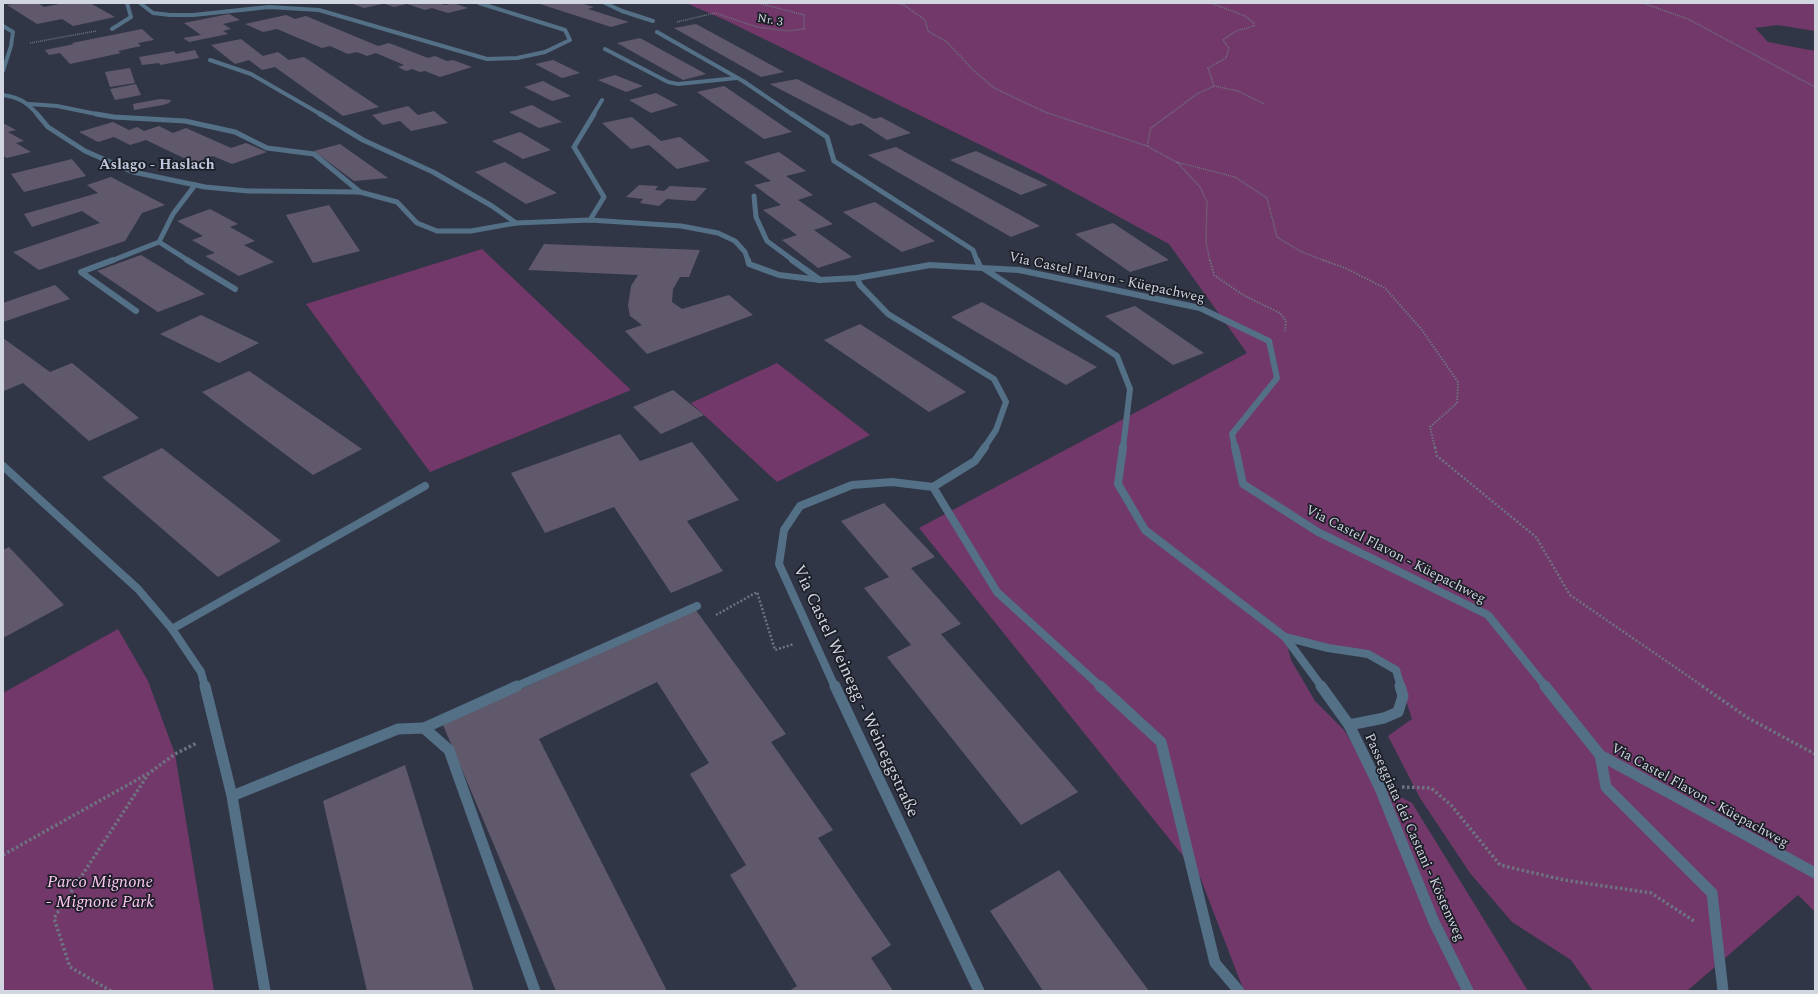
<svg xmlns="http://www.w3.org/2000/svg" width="1818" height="994" font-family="Spectral,serif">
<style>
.green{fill:#723869}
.building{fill:#60596b}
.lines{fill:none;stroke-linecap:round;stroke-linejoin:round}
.path-far3{stroke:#6e7281;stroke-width:1.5;stroke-dasharray:1 1;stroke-linecap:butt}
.path-far2{stroke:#6e7281;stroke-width:2;stroke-dasharray:1.5 1.5;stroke-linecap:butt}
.path-far1{stroke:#6e7281;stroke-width:2.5;stroke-dasharray:2 2;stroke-linecap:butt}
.path{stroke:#6e7281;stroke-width:3.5;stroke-dasharray:2.5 2.5;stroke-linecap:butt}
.lane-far4{stroke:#537086;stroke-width:4}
.lane-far3{stroke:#537086;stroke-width:5}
.lane-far2{stroke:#537086;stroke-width:6}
.lane-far1{stroke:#537086;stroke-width:8}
.lane{stroke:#537086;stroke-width:11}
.street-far4{stroke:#537086;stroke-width:4}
.street-far3{stroke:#537086;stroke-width:5}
.street-far2{stroke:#537086;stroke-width:6}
.street-far1{stroke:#537086;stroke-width:8}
.street{stroke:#537086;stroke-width:11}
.labels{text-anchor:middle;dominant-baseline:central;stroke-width:3.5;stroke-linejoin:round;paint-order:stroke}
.far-street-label{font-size:12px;fill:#d2d6e1;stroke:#1b1e26}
.street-label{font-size:14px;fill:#d2d6e1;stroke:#1b1e26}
.far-district-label{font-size:15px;font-weight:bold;fill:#c0c7dc;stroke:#1b1e26}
.near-street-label{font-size:17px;fill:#d2d6e1;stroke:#1b1e26}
.near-park-label{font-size:17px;font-style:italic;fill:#fcc6f1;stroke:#1b1e26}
</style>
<rect width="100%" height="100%" fill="#313647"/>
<path class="green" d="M686,3h1129v28l-37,-6 -23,3 13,14 47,9v861l-17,-17 -111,96h-94l-22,-31 -59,-38 -42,-49 -50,-75 -32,-62 24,-17 -16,-49 -28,-16 -83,-17 6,23 24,41 29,29 35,56 33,17 116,188h-284l-44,-114 -281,-349 328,-175 -78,-109 -129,-70 -315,-154z
M482,249l149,141 -201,82 -124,-168z
M777,363l93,72 -93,47 -86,-79z
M118,629l30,52 27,73 39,237h-211v-298z"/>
<path class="building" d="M17,3h21l6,4 20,-4h26l25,14 -42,9 -11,-7 -25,5 -30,-19z
M350,3h32v1l-18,4z
M382,3h57l6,2 8,-2 15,5 -20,5 -16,-5 -7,2 -18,-6 -13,3z
M537,3h43l14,4 -6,2 41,13 -18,5z
M229,14l11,6 -17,4 8,5 -8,2 5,3 -39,8 -6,-4 18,-3 -17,-12z
M286,15l9,4 11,-3 72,30 11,-3 39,15 7,-2 12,5 6,-1 19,7 -32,10 -15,-6 -5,1 -8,-3 -6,2 -8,-4 6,-2 -28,-12 -9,3 -10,-4 -9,2 -18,-8 -8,2 -45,-19 -14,3 -18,-8z
M696,24l88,48 -23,5 -87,-49z
M142,29l12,11 -16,3 3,3 -23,5 3,2 -51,11 -10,-11 -11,2 -4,-5 29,-6 -2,-1z
M640,38l66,36 -23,6 -66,-37z
M241,39l22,17 15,-4 11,8 15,-3 75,50 -36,9 -68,-49 -13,3 -13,-10 -14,4 -24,-19z
M195,50l4,8 -39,7 -1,-2 -17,2 -3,-8 35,-6 2,3z
M553,60l27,13 -18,5 -27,-14z
M130,68l5,15 -25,4 -5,-15z
M615,75l28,11 -17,6 -28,-12z
M797,79l77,40 7,-2 30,16 -24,7 -26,-17 -10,3 -81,-42z
M543,81l28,15 -19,5 -28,-14z
M136,84l5,11 -26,5 -5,-11z
M724,86l68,46 -28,7 -67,-47z
M656,93l22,12 -27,8 -22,-13z
M160,99l11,1 -2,3 -6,2 -29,5 -1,-6z
M532,105l30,17 -23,6 -30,-16z
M408,106l10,9 16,-4 14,12 -37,8 -11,-10 -17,4 -11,-10z
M632,117l29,24 19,-4 30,24 -33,8 -28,-24 -18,4 -29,-26z
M113,122l16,8 8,-3 7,4 15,-5 14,7 13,-5 45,20 15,-5 21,9 -35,12 -19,-8 -19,7 -48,-23 -16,5 -16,-8 -16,5 -19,-10z
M3,123l13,7 -8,2 16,9 -8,2 15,9 -24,6 -4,-2z
M520,132l31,18 -28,9 -31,-18z
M340,144l48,34 -34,3 -40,-30z
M896,147l144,79 -29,11 -143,-82z
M976,151l72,34 -27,10 -71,-35z
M779,152l27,19 -20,5 27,19 -15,5 35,24 -19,6 38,27 -34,11 -36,-28 15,-5 -34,-25 18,-5 -27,-20 17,-4 -27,-19z
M72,159l14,17 -62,16 -13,-18z
M505,162l52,31 -31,11 -51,-32z
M111,177l54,28 -23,8 -17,28 -86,29 -26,-18 87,-29 -18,-12 -50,16 -8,-13 74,-21 -11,-8z
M639,185l19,1 -3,4 9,1 6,-5 37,2 -12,13 -28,-2 -8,7 -19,-3 3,-4 -17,-2z
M875,202l60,39 -33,11 -59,-40z
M329,205l31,46 -47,12 -27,-48z
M210,209l28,15 -8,3 25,14 -11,4 30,17 -35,14 -34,-20 10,-3 -23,-13 11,-4 -26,-15z
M1113,223l56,37 -39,12 -55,-38z
M544,244l156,6 -11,27h-9l-7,12 -1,13 10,7 47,-14 24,20 -106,39 -22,-23 17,-6 -12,-9 -2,-10 3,-20 7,-11 -110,-5z
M141,255l64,39 -47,18 -61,-41z
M55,285l15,14 -67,23v-19z
M982,302l115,65 -31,18 -115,-68z
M1135,306l69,47 -31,12 -68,-49z
M201,315l58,28 -40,20 -59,-29z
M860,324l106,68 -37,20 -105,-72z
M3,338l47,34 22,-9 67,55 -50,23 -66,-58 -19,8z
M249,371l113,78 -49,26 -111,-83z
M673,390l31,25 -43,19 -28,-27z
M620,434l20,27 52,-19 47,58 -52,21 36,50 -52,22 -57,-86 -69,26 -34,-60z
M162,448l119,93 -63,36 -116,-100z
M884,503l51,54 -24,11 50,56 -20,10 137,158 -57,33 -134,-168 24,-12 -47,-57 25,-11 -48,-56z
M9,547l55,58 -61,33v-88z
M695,609l91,125 -15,8 62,88 -15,8 73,107 -20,13 22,33h-104l8,-5 -67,-111 16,-10 -56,-91 19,-11 -52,-81 -118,57 128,252h-111l-113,-266z
M405,765l69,226h-107l-44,-190z
M1059,870l90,121h-106l-53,-80z"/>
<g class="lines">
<path class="path-far3" d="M896,3l8,2 21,15 3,11 19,11 26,28 21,18 51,24 102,34 29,16 59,15 32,21 10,39 23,14 25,10
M1211,3l34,13 9,7v3l-18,5 -13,9 6,8 -3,10 -18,10 6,18
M1643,3l45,16 127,68
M677,22l38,-9 42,14 31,4 16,-2v-14l-46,-12
M30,43l66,-12
M1214,86l24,5 26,13
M1147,146l4,-18 46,-34 17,-8
M1177,162l23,25 7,15 -1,41 4,18"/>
<path class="path-far2" d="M1210,260l4,15 29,20 37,18 6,8 -1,10
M1323,260l22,8 40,20 37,42 36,52 -1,21 -27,24 5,21"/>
<path class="path-far1" d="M1435,447l2,9 99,81 34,58 134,92
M716,615l41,-23 18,58 19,-6"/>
<path class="path" d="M1702,686l46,32 67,36
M1402,787l29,1 20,17 49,60 64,15 87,13 43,28
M3,855l146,-82 26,-19 22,-11
M111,991l-41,-24 -16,-49 95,-145"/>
<path class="lane-far4" d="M112,29l19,-12 -4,-14
M605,49l63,33 10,2 59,-6
M210,60l41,14 71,41
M29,104l28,2 44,9
M593,115l9,-15"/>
<path class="lane-far3" d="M96,114l18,3 71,4 50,11 32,16 47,6 46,38
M320,114l43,26 70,32 59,34 24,17
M754,196l2,21 11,24 27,20
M590,220l14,-23 -30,-50 20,-33
M111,261l48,-19
M189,261l-30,-19 14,-28 22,-29"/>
<path class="lane-far2" d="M113,260l-32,12 55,39
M187,260l48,29
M792,260l28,20"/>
<path class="lane-far1" d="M172,629l253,-143
M1285,637l43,11 40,6 28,16 5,17
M515,687l182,-81"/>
<path class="lane" d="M1349,725l35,-7 14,-6 5,-16 -3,-10
M424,728l93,-42"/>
<path class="street-far4" d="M140,3l13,10 17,2h23l76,-8 50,3 168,49 30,-1 28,-6 25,-12 -5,-10 -86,-27
M605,3l17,8 31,10
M3,26l10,6 -2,14 -8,25
M657,32l86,49 50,34
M3,95c16,2 25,8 35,20"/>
<path class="street-far3" d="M37,114l11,13 37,24 48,21 72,15 43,4 112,1 37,10 20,21 20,8h34l45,-8 74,-3 91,6 37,7 17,8 10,11 3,9
M792,114l35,23 7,24 139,89 4,11"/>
<path class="street-far2" d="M748,260l1,4 30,11 41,5 37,-2 73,-13 89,5 181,38 69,33 8,37 -45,56 3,14
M977,260l3,7
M983,268l134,88 13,33 -7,59
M857,278l3,7 28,29 106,65 12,23 -10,28 -12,18"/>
<path class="street-far1" d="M1123,447l-5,37 27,46 140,107 37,50
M1235,447l8,37 75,48 170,83 58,72
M3,466l135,123 34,40 29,43 4,15
M933,487l64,105 104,95
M835,687l-56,-123 5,-34 16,-24 52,-21 40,-3 41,5 42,-26 10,-14"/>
<path class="street" d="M205,686l27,110 33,195
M835,686l144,305
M1100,686l61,56 54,221 24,28
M1321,686l28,39 30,61 55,136 34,69
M1545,686l55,69 215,118
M1600,755l6,32 106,106 11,98
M232,796l166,-67 26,-1 25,22 86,241"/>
</g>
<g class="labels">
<g class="far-street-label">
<text transform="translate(770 20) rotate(10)">Nr. 3</text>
</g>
<g class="street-label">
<text transform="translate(1107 277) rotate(12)">Via Castel Flavon - Küepachweg</text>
<text transform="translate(1396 554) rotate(27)">Via Castel Flavon - Küepachweg</text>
<text transform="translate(1700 795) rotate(29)">Via Castel Flavon - Küepachweg</text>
<text transform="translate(1415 837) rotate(66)">Passeggiata dei Castani - Köstenweg</text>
</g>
<g class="far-district-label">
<text x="157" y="164">Aslago - Haslach</text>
</g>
<g class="near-street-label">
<text transform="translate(856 691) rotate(65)">Via Castel Weinegg - Weineggstraße</text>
</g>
<g class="near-park-label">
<text x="100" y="882">Parco Mignone<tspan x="100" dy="20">- Mignone Park</tspan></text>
</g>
</g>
<rect width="1818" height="994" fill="none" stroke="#d2d6e1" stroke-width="8"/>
</svg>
